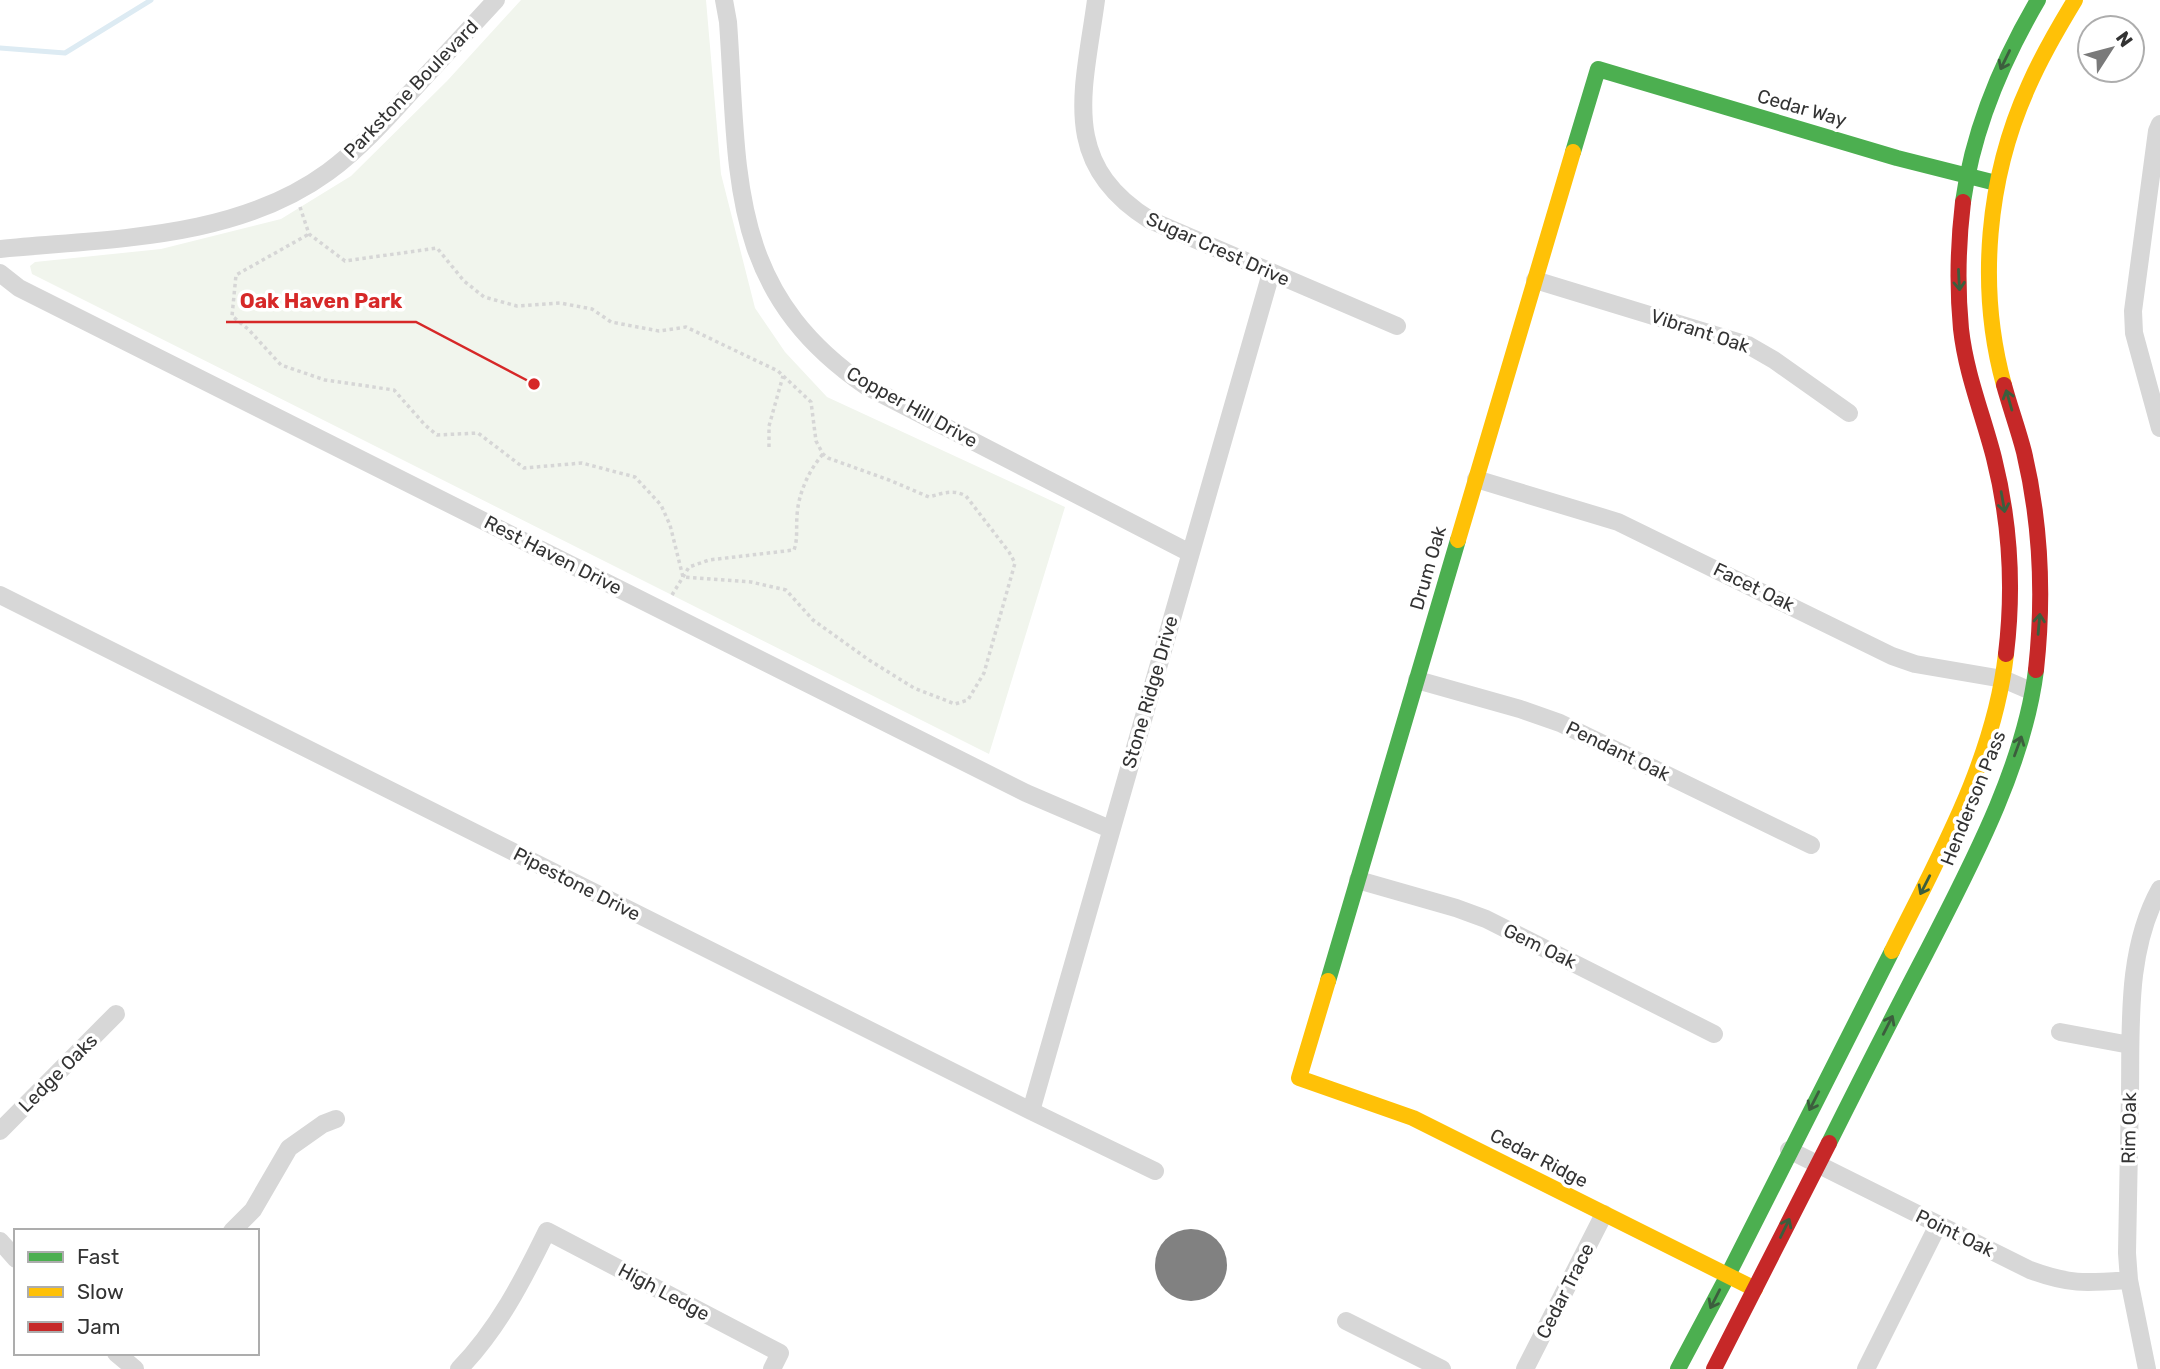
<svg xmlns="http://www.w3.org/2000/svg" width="2160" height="1369" font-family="Rubik,sans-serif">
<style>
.green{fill:#f1f5ed}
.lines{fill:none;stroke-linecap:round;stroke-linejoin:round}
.stream{stroke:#ddebf3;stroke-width:5}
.building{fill:#818181}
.path{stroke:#d6d6d6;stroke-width:3.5;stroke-dasharray:3.5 3.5;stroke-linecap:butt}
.street{stroke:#d7d7d7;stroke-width:18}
.fast{stroke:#4caf50;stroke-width:16}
.slow{stroke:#ffc107;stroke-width:16}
.jam{stroke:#c62828;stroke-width:16}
.oneway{stroke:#3c5e3d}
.labels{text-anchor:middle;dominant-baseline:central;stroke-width:7;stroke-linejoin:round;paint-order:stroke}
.street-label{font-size:19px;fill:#333;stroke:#fff}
.leader{fill:none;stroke:#d62828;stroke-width:2.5}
.callout-dot{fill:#d62828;stroke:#fff;stroke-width:2.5}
.callout-label{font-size:21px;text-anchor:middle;font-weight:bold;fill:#d62828;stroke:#fff;stroke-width:7;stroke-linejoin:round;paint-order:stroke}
</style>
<rect width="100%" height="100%" fill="#fff"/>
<path class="green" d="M521,0h185l15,174 34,134 30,44 42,45 238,110 -76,247 -957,-480 -2,-8 5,-4 126,-13 120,-30 70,-43 96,-95z"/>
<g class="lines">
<path class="stream" d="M0,48l65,5 86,-53"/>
</g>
<path class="building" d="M1155 1265a36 36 0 1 1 72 0a36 36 0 1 1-72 0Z"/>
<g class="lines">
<path class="path" d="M300,207l9,27 36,27 92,-13 27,33 20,16 33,9 43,-3 32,6 19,13 48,9 27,-4 92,44 33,31 5,39 7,13 5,4 61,22 40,17c14,-4 24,-8 37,-1l43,56 6,11 -31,110 -16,27 -13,4 -41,-16 -45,-28 -56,-40 -27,-30 -35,-8 -68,-5 -13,-52 -9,-20 -26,-28 -53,-14 -58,5 -46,-35 -41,2 -12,-10 -31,-35 -69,-10 -44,-15 -33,-36 -16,-13 4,-41 73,-41
M769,447v-21l14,-50
M672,595l17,-28 20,-7 85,-10c4,-11 2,-23 3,-34 1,-22 12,-46 26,-62"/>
<path class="street" d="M724,0l4,22c11,152 -2,268 138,364l324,167
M1096,0c-12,90 -38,163 54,220l247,106
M2160,124l-3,7 -24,180 1,22 26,95
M0,249c110,-11 235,-9 328,-77 30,-22 56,-50 81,-78 29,-31 58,-63 87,-94
M0,273l19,15 1007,505 84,36
M1535,280l213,65 26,15 75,53
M1476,479l142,43 274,134 23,8 88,15 28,12
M0,595l1031,516 124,60
M1417,680l103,29 40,14 251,122
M1358,880l98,28 30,11 228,115
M2060,1032l70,13
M1031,1111l240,-838
M0,1131l116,-117
M1789,1150l241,120c40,15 57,13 99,10
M232,1231l21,-21 36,-62 34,-24 13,-5
M0,1241l16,18
M1346,1321l96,48
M116,1353l19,16
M459,1369c39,-40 64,-89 88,-138l233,122 -8,16
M1525,1369l79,-155
M1866,1369l72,-144
M2147,1369l-18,-89 -2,-27c1,-53 2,-107 3,-160 1,-68 -4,-143 30,-204"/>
<path class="fast" d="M1573,152l25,-83 299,89 99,25
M1963,202c10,-73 38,-139 75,-202
M1328,981l130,-441
M1829,1143c32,-64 64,-127 97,-190 44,-86 98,-186 110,-283
M1678,1369l50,-94 164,-324"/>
<path class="slow" d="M2004,385c-27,-98 -17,-208 25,-300 13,-30 29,-57 46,-85
M1458,540l115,-388
M1892,951c47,-95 102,-191 114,-297
M1328,981l-29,97 114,40 342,171"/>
<path class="jam" d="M1963,202c-5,42 -6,85 -2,127 5,45 22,86 33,129 16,64 20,130 12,196
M2004,385c6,22 14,44 20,67 17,72 20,145 12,218
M1714,1369l115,-226"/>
</g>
<defs><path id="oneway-shaft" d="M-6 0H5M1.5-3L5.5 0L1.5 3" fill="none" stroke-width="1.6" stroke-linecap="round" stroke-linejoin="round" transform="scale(1.75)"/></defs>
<g class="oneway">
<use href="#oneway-shaft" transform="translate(2005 60) rotate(116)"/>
<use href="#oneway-shaft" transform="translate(1959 280) rotate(87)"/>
<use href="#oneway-shaft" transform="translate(2009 400) rotate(-106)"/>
<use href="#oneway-shaft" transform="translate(2003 502) rotate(80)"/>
<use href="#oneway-shaft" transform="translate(2039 624) rotate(-85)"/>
<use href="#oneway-shaft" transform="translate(2018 746) rotate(-70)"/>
<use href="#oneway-shaft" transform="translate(1925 885) rotate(117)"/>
<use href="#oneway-shaft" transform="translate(1888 1025) rotate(-63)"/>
<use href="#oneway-shaft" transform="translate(1814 1101) rotate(117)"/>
<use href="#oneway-shaft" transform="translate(1785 1228) rotate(-64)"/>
<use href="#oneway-shaft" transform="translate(1715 1299) rotate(117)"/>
</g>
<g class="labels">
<g class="street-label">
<text transform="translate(411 89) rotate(-46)">Parkstone Boulevard</text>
<text transform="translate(1802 108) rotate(16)">Cedar Way</text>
<text transform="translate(1218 249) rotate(24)">Sugar Crest Drive</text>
<text transform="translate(1700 331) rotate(18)">Vibrant Oak</text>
<text transform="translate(912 407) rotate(29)">Copper Hill Drive</text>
<text transform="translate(553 555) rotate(27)">Rest Haven Drive</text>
<text transform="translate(1428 568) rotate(-74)">Drum Oak</text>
<text transform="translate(1754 587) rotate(26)">Facet Oak</text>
<text transform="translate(1150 692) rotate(-74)">Stone Ridge Drive</text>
<text transform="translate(1618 751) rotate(26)">Pendant Oak</text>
<text transform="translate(1973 798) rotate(-68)">Henderson Pass</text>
<text transform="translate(577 884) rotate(27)">Pipestone Drive</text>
<text transform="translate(1540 946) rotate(26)">Gem Oak</text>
<text transform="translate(58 1073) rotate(-45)">Ledge Oaks</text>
<text transform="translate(2129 1128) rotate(-89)">Rim Oak</text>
<text transform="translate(1539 1158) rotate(27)">Cedar Ridge</text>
<text transform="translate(1955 1233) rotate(26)">Point Oak</text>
<text transform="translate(1565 1291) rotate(-63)">Cedar Trace</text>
<text transform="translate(664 1292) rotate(28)">High Ledge</text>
</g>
</g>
<path class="leader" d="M534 384L416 322H226"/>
<circle class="callout-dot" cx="534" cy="384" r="7"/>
<g class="callout-label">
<text x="321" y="308">Oak Haven Park</text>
</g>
<rect x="14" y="1229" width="245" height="126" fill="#ffffff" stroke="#adadad" stroke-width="2"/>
<rect x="28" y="1252" width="35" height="10" fill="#4caf50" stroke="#adadad" stroke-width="2"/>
<text x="77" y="1264" font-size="21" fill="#333333">Fast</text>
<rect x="28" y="1287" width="35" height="10" fill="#ffc107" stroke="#adadad" stroke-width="2"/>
<text x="77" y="1299" font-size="21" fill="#333333">Slow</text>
<rect x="28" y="1322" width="35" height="10" fill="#c62828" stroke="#adadad" stroke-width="2"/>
<text x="77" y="1334" font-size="21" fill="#333333">Jam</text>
<g transform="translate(2111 49) rotate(54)"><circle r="33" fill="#ffffff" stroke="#adadad" stroke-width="2"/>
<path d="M0-5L12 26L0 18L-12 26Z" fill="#7a7a7a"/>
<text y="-10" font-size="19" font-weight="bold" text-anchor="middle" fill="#333333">N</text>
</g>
</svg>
